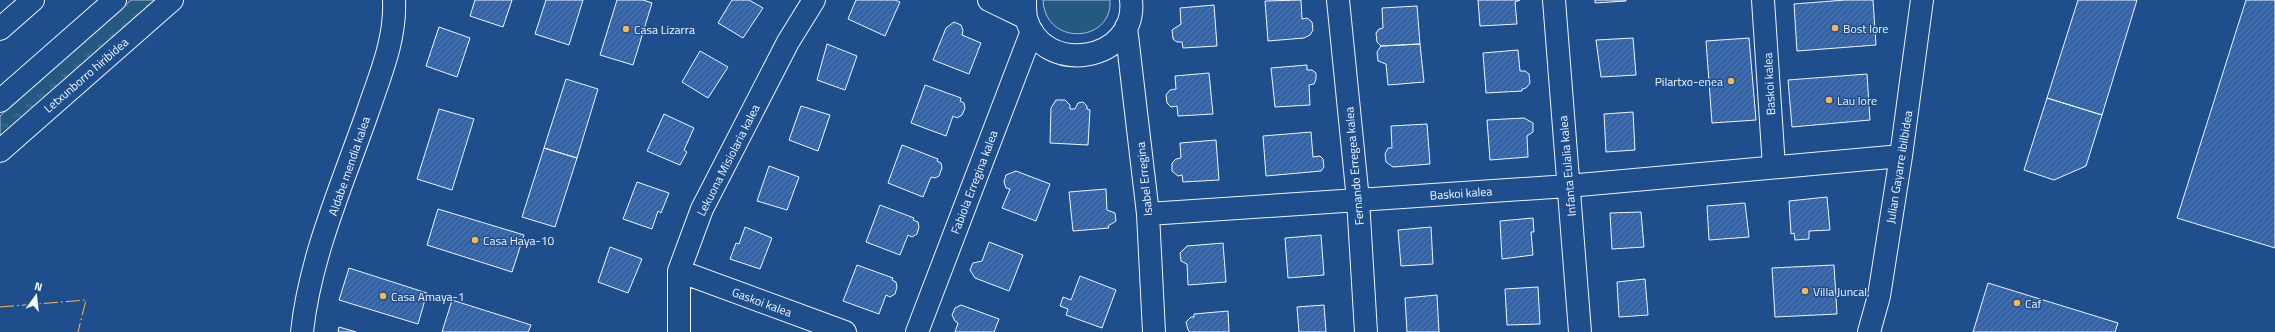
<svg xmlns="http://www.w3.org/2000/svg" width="2275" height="332" font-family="'Titillium Web',sans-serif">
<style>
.grass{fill:url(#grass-tufts);stroke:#a8bbd7}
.garden{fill:#245a82;stroke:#a8bbd7}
.building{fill:url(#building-hatch);stroke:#f2f6ff}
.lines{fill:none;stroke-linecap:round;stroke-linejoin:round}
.minor-casing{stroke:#f2f6ff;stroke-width:24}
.tertiary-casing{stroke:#f2f6ff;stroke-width:24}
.secondary-casing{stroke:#f2f6ff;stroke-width:24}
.minor{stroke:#1f4e8c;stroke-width:22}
.tertiary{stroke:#1f4e8c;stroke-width:22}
.secondary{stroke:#1f4e8c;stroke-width:22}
.power{stroke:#ffb74d;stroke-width:1;stroke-dasharray:14 3 2 3;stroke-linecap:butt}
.poi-dot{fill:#ffb74d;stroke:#1f4e8c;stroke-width:1.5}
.labels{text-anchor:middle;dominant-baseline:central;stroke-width:3;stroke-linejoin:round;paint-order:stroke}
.poi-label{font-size:12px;fill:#f2f6ff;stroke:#1f4e8c;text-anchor:start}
.street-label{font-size:12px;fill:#f2f6ff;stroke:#1f4e8c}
</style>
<defs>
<pattern id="grass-tufts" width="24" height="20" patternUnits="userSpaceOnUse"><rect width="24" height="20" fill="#245a82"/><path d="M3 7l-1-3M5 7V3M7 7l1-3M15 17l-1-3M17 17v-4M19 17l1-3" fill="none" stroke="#447295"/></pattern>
<pattern id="building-hatch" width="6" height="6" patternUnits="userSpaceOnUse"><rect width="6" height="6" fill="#3563a3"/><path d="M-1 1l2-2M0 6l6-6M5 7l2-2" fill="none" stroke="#537ab1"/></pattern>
</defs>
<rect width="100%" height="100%" fill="#1f4e8c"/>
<path class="grass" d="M131,0h24l-155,137v-21z"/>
<path class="garden" d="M1043,0h67c3,43 -65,47 -67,0z"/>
<path class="building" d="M475,0h37l-9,27 -33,-11z
M546,0h37l-14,45 -34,-11z
M617,0h26l9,3 -19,62 -33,-10z
M732,0h17l14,8 -20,30 -25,-15z
M856,0h39l5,2 -15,34 -37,-17z
M1301,0l1,19 5,-1 5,4 1,8 -3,5 -6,3 -36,3 -3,-40z
M1478,0h42l-5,2 2,22 -37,2z
M1595,0h31v1l-31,2z
M1845,0h28l3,45 -79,6 -3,-47z
M2078,0h59l-35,115 -55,-17z
M2246,0h29v248l-98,-30z
M1214,5l3,41 -34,2 -1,-6h-5l-4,-3 -1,-9 9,-6 -1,-16z
M1417,6l3,38 -39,2 -4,-4 -1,-9 3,-4 4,-1 -1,-20z
M954,22l7,3 2,5 -1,5 19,8 -12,31 -36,-14 13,-32z
M439,27l31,11 -13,39 -31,-11z
M1633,38l3,37 -35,2 -5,-37z
M1749,38l7,82 -44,3 -6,-82z
M827,44l30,12 -12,34 -28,-10z
M1420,44l4,38 -36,3 -2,-21 -8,-3 -1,-9 4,-6z
M1518,50l2,21h5l4,3 1,9 -4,5 -4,1v2l-36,2 -3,-40z
M700,51l28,16 -20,31 -26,-16z
M1307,65v5h5l4,3v6l-2,5 -5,1 1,20 -35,2 -4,-39z
M1209,73l4,41 -35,2 -1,-10 -6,1 -4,-4 -1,-8 4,-5 6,-1 -1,-13z
M1867,74l3,46 -78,7 -4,-47z
M566,79l32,10 -21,69 -33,-10z
M925,85l36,13 -1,3 4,2 1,5 -3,7 -5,3 -4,-2 -7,20 -35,-13z
M2047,98l55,17 -16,51 -32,14 -30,-10z
M1056,100h9l5,5v4h5l3,-6 5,-1 4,4v3l3,1 -2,35 -38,-2 1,-35z
M801,106l29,9 -12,36 -29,-11z
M439,109l35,10 -22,71 -35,-11z
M1633,112l2,38 -29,2 -2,-38z
M664,114l30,14 -10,22 3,2 -7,13 -33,-14z
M1524,118l9,5v9l-6,4 1,21 -38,3 -3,-40z
M1427,124l3,40 -37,3 -7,-5 -1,-8 3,-6h4l-1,-22z
M1311,132l2,25 7,-1 3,3 1,8 -3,4 -55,5 -3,-40z
M1216,140l3,40 -36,2 -1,-7 -4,1 -6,-5v-8l4,-4 5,-1 -1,-15z
M902,145l36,14 -1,2 4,2 1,5 -3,8 -4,2 -4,-1 -8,20 -35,-14z
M544,148l33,10 -22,69 -33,-10z
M769,166l30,11 -12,33 -30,-9z
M1016,171l34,13 -14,37 -34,-13 8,-19 -4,-1 -2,-6 2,-7z
M637,182l32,11 -8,20 -3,-2 -6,18 -29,-10z
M1106,189l1,21 8,3 1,8 -8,5 1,2 -36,3 -4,-39z
M1827,197l3,33 -21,1v8l-14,1 -1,-7 -3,1 -2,-33z
M1745,203l4,34 -40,3 -2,-34z
M880,205l34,13 -1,2 5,2 1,5 -2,7 -5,3 -4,-2 -8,20 -34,-13z
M438,209l86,26 -12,37 -85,-27z
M1641,212l3,35 -32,2 -2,-36z
M1533,218l1,14h-3l2,23 -31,4 -2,-38z
M745,227l27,11 -12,31 -30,-10 6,-16 3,1z
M1431,227l2,37 -32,2 -3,-36z
M1321,235l3,40 -36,3 -3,-40z
M989,242l34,13 -14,36 -34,-13 -5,-8 3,-7 9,-2z
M1223,243l3,39 -38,3 -1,-21 -6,-3 -1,-8 7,-7z
M610,247l32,12 -14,34 -30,-11z
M857,265l36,13 -1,2 4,2 1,5 -2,7 -5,3 -4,-2 -7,19 -36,-13z
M1834,265l3,49 -62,3 -3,-49z
M349,268l78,25 -9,31 -79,-24z
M1080,276l36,14 -14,38 -36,-13 2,-6 -8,-3 3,-9 8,3z
M1645,279l3,36 -29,2 -2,-35z
M1988,283l130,40 -3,9h-142z
M1538,287l2,37 -33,1 -2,-36z
M1437,295l2,37h-32l-2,-34z
M452,300l79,25 -3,7h-86z
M961,305l38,14 -5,13h-39l3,-9 -3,-2 -3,-6 3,-7z
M1324,305l2,27h-27l-2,-25z
M1228,311l1,21h-39l-2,-2 -2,-8 5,-5h3v-3z
M339,327l17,5h-18z"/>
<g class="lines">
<defs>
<path id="minor" d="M989,0l37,18
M1025,0c0,6 0,13 1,18 17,60 112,43 105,-18
M1338,0l20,200 8,132
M1554,0l26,332
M1763,0l11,167
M1126,27l22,187 6,118
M0,29l33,-29
M1148,214l420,-28 333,-30
M679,271l166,61
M679,332v-61l23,-62 86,-167 26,-42
M917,332l115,-301
M1869,332l10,-36 22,-140 21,-156"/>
<path id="tertiary" d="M302,332c8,-76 41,-149 66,-221 12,-36 28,-72 26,-111"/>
<path id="secondary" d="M0,101l115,-101
M0,151l172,-151"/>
</defs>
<use href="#minor" class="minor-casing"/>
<use href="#tertiary" class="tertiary-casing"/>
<use href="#secondary" class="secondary-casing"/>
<use href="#minor" class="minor"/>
<use href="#tertiary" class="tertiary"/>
<use href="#secondary" class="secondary"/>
<path class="power" d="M0,307l86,-7 -8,32"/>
</g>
<g class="poi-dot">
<circle cx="1835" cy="28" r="4"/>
<circle cx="626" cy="29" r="4"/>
<circle cx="1731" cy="81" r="4"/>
<circle cx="1829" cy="100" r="4"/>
<circle cx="475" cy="240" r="4"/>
<circle cx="1805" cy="291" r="4"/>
<circle cx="383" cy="296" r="4"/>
<circle cx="2017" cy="303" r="4"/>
</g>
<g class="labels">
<g class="poi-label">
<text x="1843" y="28">Bost lore</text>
<text x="634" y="29">Casa Lizarra</text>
<text x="1723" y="81" text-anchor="end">Pilartxo-enea</text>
<text x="1837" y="100">Lau lore</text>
<text x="483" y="240">Casa Haya-10</text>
<text x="1813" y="291">Villa Juncal,</text>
<text x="391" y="296">Casa Amaya-1</text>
<text x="2025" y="303">Caf</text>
</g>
<g class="street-label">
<text transform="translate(86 75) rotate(-41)">Letxunborro hiribidea</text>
<text transform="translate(1769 84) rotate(-93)">Baskoi kalea</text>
<text transform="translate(728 160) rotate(-63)">Lekuona Misiolaria kalea</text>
<text transform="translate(349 166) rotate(-71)">Aldabe mendia kalea</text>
<text transform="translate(1354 166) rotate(-95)">Fernando Erregea kalea</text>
<text transform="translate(1567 166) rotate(-95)">Infanta Eulalia kalea</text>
<text transform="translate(1899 167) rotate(-81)">Julian Gayarre ibilbidea</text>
<text transform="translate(1144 179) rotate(-96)">Isabel Erregina</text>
<text transform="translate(974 182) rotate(-69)">Fabiola Erregina kalea</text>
<text transform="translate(1461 193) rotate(-4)">Baskoi kalea</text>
<text transform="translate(762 302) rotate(20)">Gaskoi kalea</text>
</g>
</g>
<g transform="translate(36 296) rotate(15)" stroke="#1f4e8c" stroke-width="3" paint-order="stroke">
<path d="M0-3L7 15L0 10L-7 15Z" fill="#f2f6ff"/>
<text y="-6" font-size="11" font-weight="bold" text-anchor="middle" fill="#f2f6ff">N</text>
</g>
</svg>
